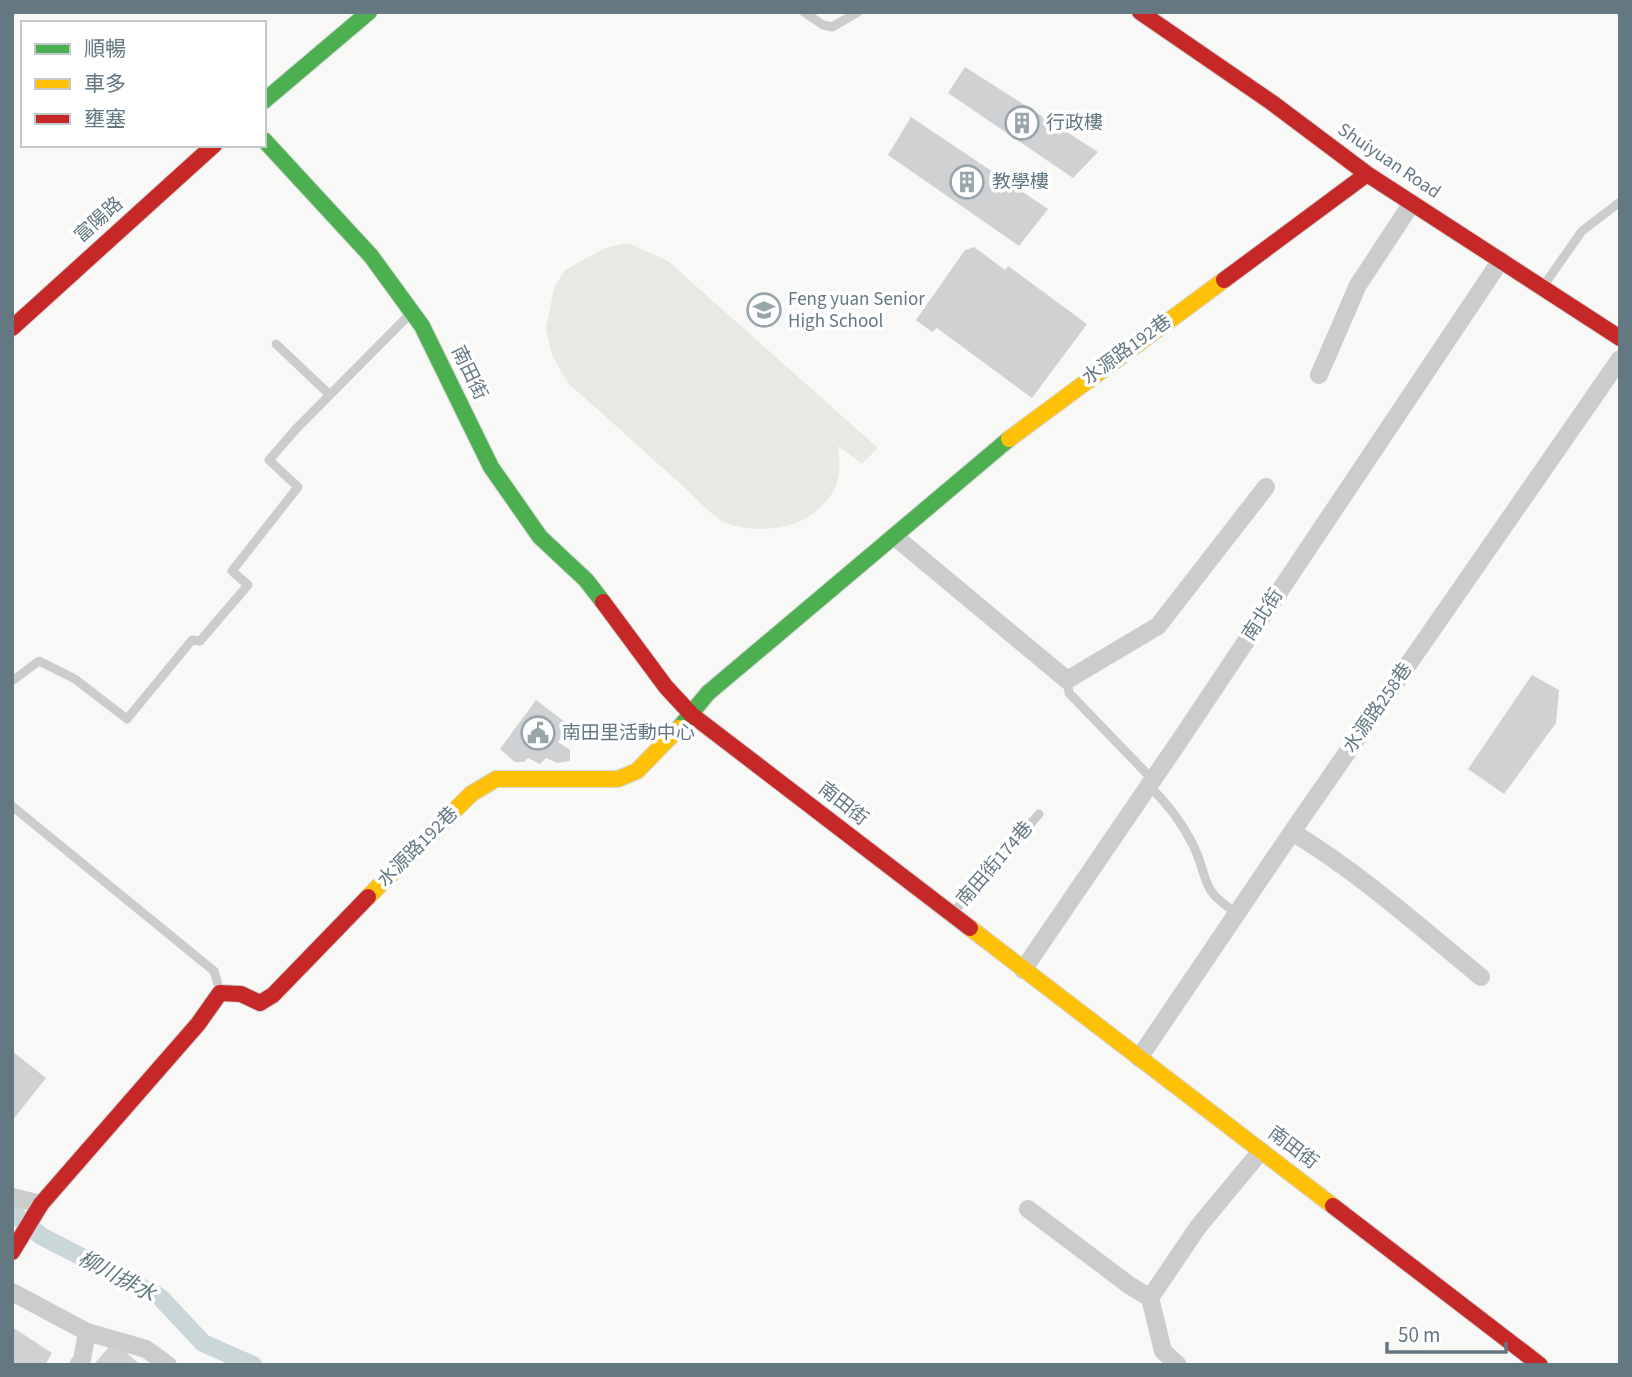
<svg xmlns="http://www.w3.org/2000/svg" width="1632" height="1377" font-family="'Source Sans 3','Noto Sans TC',sans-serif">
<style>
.green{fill:#e7eae4}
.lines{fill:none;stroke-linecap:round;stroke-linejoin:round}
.canal{stroke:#cad6d7;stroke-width:18}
.building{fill:#cfd1d2}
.fast-casing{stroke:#d4d5d5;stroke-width:18}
.slow-casing{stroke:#d4d5d5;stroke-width:18}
.jam-casing{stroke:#d4d5d5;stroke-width:18}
.lane{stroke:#cbcdcd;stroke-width:9}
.street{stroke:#cbcdcd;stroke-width:18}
.fast{stroke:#4caf50;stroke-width:16}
.slow{stroke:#ffc107;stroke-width:16}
.jam{stroke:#c62828;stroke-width:16}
.labels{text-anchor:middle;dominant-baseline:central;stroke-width:7;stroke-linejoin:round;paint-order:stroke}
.poi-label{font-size:19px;fill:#647882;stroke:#fff;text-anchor:start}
.street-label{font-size:19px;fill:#647882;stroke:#fff}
.water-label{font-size:21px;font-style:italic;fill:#5e777c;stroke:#fff}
</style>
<rect width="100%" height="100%" fill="#f8f8f7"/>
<path class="green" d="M628,243l40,18 210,187 -16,16 -24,-18c4,32 0,49 -27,69 -21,16 -63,18 -87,7 -12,-6 -30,-26 -40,-35 -39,-35 -77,-69 -116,-104l-16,-28 -6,-26 8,-41 11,-18 40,-22z"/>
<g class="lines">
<path class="canal" d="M12,1212l29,24 119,61 43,46 50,22"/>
</g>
<path class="building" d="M965,67l133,85 -25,26 -125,-85z
M911,117l137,92 -29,37 -131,-91z
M974,247l31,23 3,-4 79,58 -55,74 -95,-70 -5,4 -16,-12 49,-70z
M1532,675l27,15 -3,33 -52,71 -36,-25z
M536,700l33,25 -11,17 12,8v11l-13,2 -11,-5 -6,6 -12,-6 -4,4h-9l-15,-13z
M12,1051l34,27 -34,43z
M12,1327l40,26 -7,12h-33z
M113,1342l28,23h-43l-3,-2z"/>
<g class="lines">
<defs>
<path id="fast" d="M264,101l105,-89
M264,140l107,116 51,70 69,141 49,70 46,43 17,22
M679,728l29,-35 301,-254"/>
<path id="slow" d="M1009,439l215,-159
M368,897l103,-103 25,-15h122l19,-8 42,-43
M970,928l363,278"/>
<path id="jam" d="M1140,12l131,90 96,72 253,164
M1224,280l143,-106
M12,328l202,-183
M603,602l63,85 26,28 278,213
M1333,1206l207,159
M12,1252l29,-48 157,-180 22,-31 21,1 19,9 13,-8 95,-98"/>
</defs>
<use href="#fast" class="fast-casing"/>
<use href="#slow" class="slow-casing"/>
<use href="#jam" class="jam-casing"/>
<path class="lane" d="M804,12l19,13 9,2 26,-15
M1544,285l38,-54 38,-29
M276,344l54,51
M1067,680l2,13 84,87
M12,681l27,-20 36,18 52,40 65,-79 8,1 48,-56 -16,-14 66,-84 -29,-27 28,-32 114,-115
M1149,786c19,18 34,38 45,61 16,35 5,42 43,66
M12,806l202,165 6,21
M953,913l86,-99"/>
<path class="street" d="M1319,375l39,-90 54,-82
M894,536l173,144 91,-54 108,-139
M1292,832c68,41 128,95 189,145
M1023,970l157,-230 321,-480
M1139,1058l153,-226 328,-473
M12,1197l29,7
M1028,1209l101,76 21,13
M12,1292l75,40 59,17 22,16
M78,1365l4,-5 5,-28
M1178,1365l-15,-14 -13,-53 48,-71 63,-76"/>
<use href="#fast" class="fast"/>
<use href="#slow" class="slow"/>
<use href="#jam" class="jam"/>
</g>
<defs>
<symbol id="building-ring" viewBox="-11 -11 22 22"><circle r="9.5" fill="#fff" stroke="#98a5ab" stroke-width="1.5"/><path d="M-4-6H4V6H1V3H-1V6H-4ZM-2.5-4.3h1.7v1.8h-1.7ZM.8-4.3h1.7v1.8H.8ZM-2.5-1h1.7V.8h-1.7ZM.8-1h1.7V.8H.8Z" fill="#98a5ab"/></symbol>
<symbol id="school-ring" viewBox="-11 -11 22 22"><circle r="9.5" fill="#fff" stroke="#98a5ab" stroke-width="1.5"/><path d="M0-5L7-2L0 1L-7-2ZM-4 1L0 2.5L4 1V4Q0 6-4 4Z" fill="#98a5ab"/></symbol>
<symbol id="civic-ring" viewBox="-11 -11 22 22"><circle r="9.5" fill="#fff" stroke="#98a5ab" stroke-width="1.5"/><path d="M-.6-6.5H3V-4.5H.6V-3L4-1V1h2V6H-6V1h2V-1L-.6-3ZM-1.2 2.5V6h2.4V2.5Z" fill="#98a5ab"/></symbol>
</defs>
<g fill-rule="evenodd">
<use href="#building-ring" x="1003" y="104" width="38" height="38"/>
<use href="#building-ring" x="948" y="163" width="38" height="38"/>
<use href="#school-ring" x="745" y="291" width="38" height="38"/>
<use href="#civic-ring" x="519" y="714" width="38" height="38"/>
</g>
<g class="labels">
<g class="poi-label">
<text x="1046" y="123">行政樓</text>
<text x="992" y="182">教學樓</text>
<text x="788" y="299">Feng yuan Senior<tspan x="788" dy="22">High School</tspan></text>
<text x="562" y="733">南田里活動中心</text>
</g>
<g class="street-label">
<text transform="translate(1389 161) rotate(34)">Shuiyuan Road</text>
<text transform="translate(99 220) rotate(-42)">富陽路</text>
<text transform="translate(1127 350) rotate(-36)">水源路192巷</text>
<text transform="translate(469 373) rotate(64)">南田街</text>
<text transform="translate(1263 615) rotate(-57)">南北街</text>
<text transform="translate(1378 708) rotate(-55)">水源路258巷</text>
<text transform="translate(843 804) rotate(38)">南田街</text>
<text transform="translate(418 847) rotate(-45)">水源路192巷</text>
<text transform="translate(995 864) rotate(-49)">南田街174巷</text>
<text transform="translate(1293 1148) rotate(37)">南田街</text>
</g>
<g class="water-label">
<text transform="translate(117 1276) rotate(28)">柳川排水</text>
</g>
</g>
<rect width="1632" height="1377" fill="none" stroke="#647882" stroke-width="28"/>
<rect x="21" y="21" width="245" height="126" fill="#ffffff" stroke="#c1c9cd" stroke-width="2"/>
<rect x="35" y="44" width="35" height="10" fill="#4caf50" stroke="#c1c9cd" stroke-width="2"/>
<text x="84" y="56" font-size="21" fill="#647882">順暢</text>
<rect x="35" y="79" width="35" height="10" fill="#ffc107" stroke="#c1c9cd" stroke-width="2"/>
<text x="84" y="91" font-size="21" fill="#647882">車多</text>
<rect x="35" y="114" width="35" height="10" fill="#c62828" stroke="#c1c9cd" stroke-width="2"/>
<text x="84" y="126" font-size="21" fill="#647882">壅塞</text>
<path d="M1387 1342v10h119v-10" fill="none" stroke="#647882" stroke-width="3.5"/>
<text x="1398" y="1342" font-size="21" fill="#647882" stroke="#ffffff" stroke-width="5" paint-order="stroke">50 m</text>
</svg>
